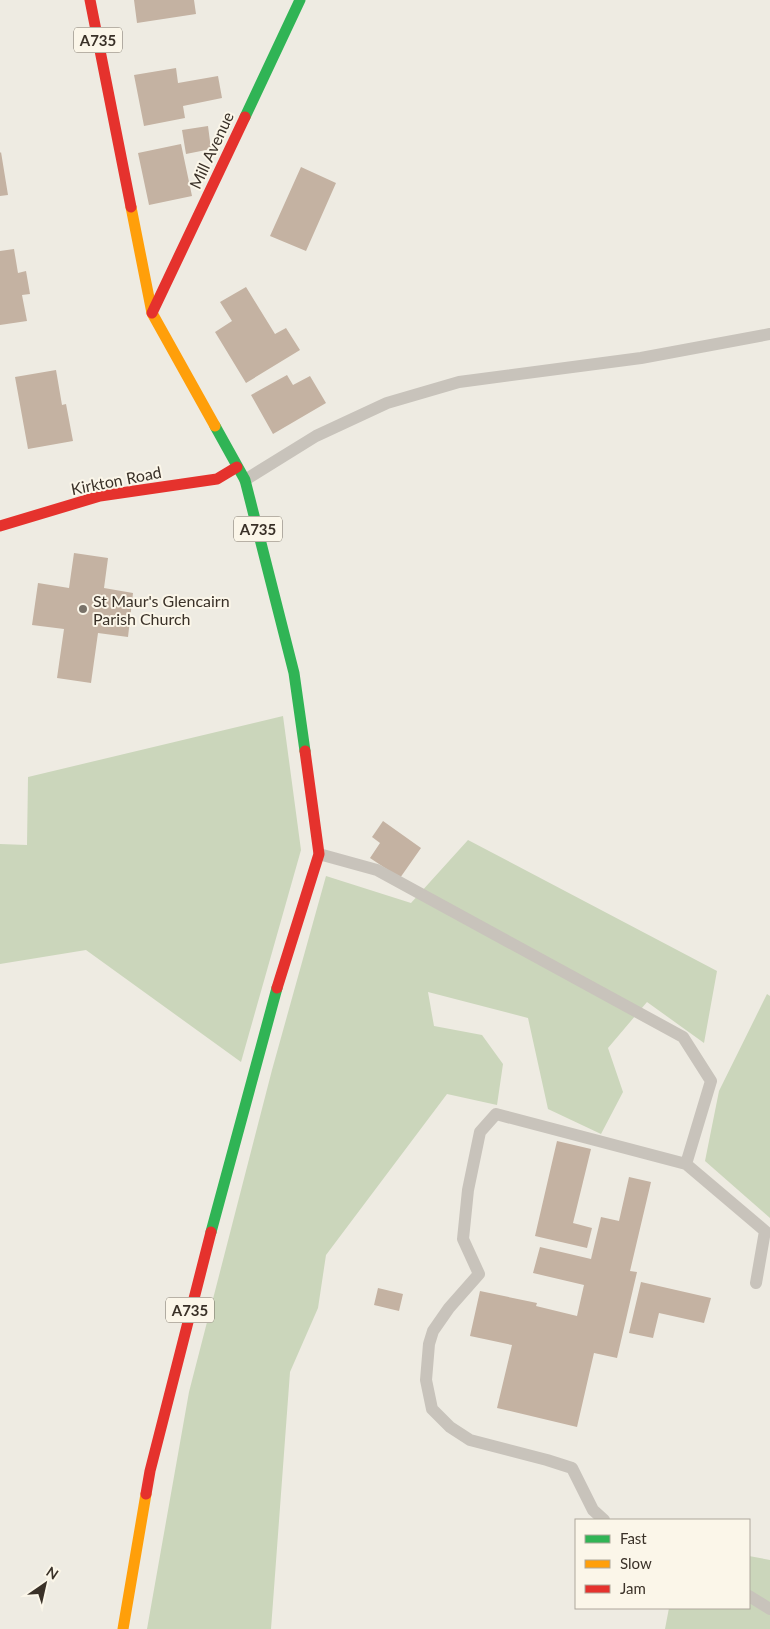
<svg xmlns="http://www.w3.org/2000/svg" width="770" height="1629" font-family="Lato,sans-serif">
<style>
.green{fill:#cbd6bb}
.building{fill:#c4b2a2}
.lines{fill:none;stroke-linecap:round;stroke-linejoin:round}
.lane{stroke:#c8c3bb;stroke-width:12}
.fast{stroke:#30b455;stroke-width:11}
.slow{stroke:#ff9f0a;stroke-width:11}
.jam{stroke:#e5322d;stroke-width:11}
.poi-dot{fill:#797269;stroke:#fbf6e9;stroke-width:2}
.labels{text-anchor:middle;dominant-baseline:central;stroke-width:4;stroke-linejoin:round;paint-order:stroke}
.shield{fill:#fbf6e9;stroke:#746c62;stroke-width:1}
.shield-label{font-size:15px;font-weight:bold;fill:#3a3128}
.street-label{font-size:16px;fill:#3a3128;stroke:#fbf6e9}
.poi-label{font-size:16px;fill:#3a3128;stroke:#fbf6e9;text-anchor:start}
</style>
<rect width="100%" height="100%" fill="#eeebe2"/>
<path class="green" d="M283,716l18,134 -60,212 -155,-112 -86,14v-120l27,1 1,-68z
M468,840l249,131 -13,72 -57,-41 -39,46 15,44 -22,42 -53,-25 -20,-91 -100,-26 6,34 48,9 21,29 -6,41 -50,-11 -121,161 -8,53 -28,64 -19,257h-124l42,-237 83,-322 54,-194 85,27z
M767,994l3,2v222l-65,-57 14,-70z
M749,1556l21,4v69h-105l4,-21h80z"/>
<path class="building" d="M134,0h60l2,14 -59,9z
M176,68l2,15 40,-7 4,22 -39,8 2,12 -41,8 -10,-51z
M208,126l3,23 -25,5 -4,-24z
M181,144l11,52 -43,9 -11,-52z
M1,152l7,43 -8,1v-43z
M301,167l35,16 -30,68 -36,-15z
M14,249l4,24 8,-2 4,23 -8,1 5,26 -27,4v-74z
M246,287l29,47 11,-6 14,22 -54,33 -31,-51 17,-11 -12,-19z
M56,370l6,35 4,-1 7,37 -45,8 -13,-72z
M287,375l6,10 17,-9 16,27 -53,31 -22,-39z
M74,553l34,5 -4,30 29,5 -5,44 -30,-4 -7,50 -34,-5 7,-49 -32,-4 6,-42 31,5z
M383,821l38,27 -21,30 -30,-20 10,-15 -8,-6z
M557,1141l34,8 -18,74 19,5 -5,20 -52,-12z
M629,1177l22,5 -21,89 7,1 -20,86 -23,-5 -17,74 -80,-19 15,-63 -42,-9 10,-45 57,12 -1,3 41,10 7,-31 -51,-12 7,-26 51,12 10,-42 18,4z
M641,1282l70,16 -7,25 -45,-10 -6,25 -24,-5z
M378,1288l25,6 -4,17 -25,-6z"/>
<g class="lines">
<path class="lane" d="M245,480l71,-44 71,-33 72,-21 182,-24 129,-24
M319,854l58,16 306,167 28,44 -25,83
M604,1520l-11,-10 -21,-42 -25,-8 -77,-20 -20,-13 -18,-18 -6,-29 3,-36 4,-13 16,-23 30,-34 -16,-35 5,-49 12,-58 16,-18 190,50 79,67 -9,52
M749,1596l21,13"/>
<path class="fast" d="M245,117l55,-117
M215,426l30,54 49,193 11,78
M211,1232l66,-244"/>
<path class="slow" d="M131,207l21,106 63,113
M123,1629l23,-135"/>
<path class="jam" d="M90,0l41,207
M152,313l93,-196
M0,526l100,-30 117,-17 20,-12
M277,988l42,-134 -14,-103
M146,1494l4,-23 61,-239"/>
</g>
<circle class="poi-dot" cx="83" cy="609" r="5"/>
<g class="labels">
<g class="shield">
<rect x="74" y="27.5" width="48" height="25" rx="4"/>
<rect x="234" y="516.5" width="48" height="25" rx="4"/>
<rect x="166" y="1297.5" width="48" height="25" rx="4"/>
</g>
<g class="shield-label">
<text x="98" y="40">A735</text>
<text x="258" y="529">A735</text>
<text x="190" y="1310">A735</text>
</g>
<g class="street-label">
<text transform="translate(211 150) rotate(-65)">Mill Avenue</text>
<text transform="translate(116 480) rotate(-11)">Kirkton Road</text>
</g>
<g class="poi-label">
<text x="93" y="600">St Maur's Glencairn<tspan x="93" dy="18">Parish Church</tspan></text>
</g>
</g>
<rect x="575" y="1519" width="175" height="90" fill="#fbf6e9" stroke="#aea79c"/>
<rect x="585" y="1535" width="25" height="8" fill="#30b455" stroke="#aea79c"/>
<text x="620" y="1544" font-size="15" fill="#3a3128">Fast</text>
<rect x="585" y="1560" width="25" height="8" fill="#ff9f0a" stroke="#aea79c"/>
<text x="620" y="1569" font-size="15" fill="#3a3128">Slow</text>
<rect x="585" y="1585" width="25" height="8" fill="#e5322d" stroke="#aea79c"/>
<text x="620" y="1594" font-size="15" fill="#3a3128">Jam</text>
<g transform="translate(45 1584) rotate(34)" stroke="#fbf6e9" stroke-width="4" paint-order="stroke">
<path d="M0-4L9 19L0 12L-9 19Z" fill="#3a3128"/>
<text y="-8" font-size="14" font-weight="bold" text-anchor="middle" fill="#3a3128">N</text>
</g>
</svg>
